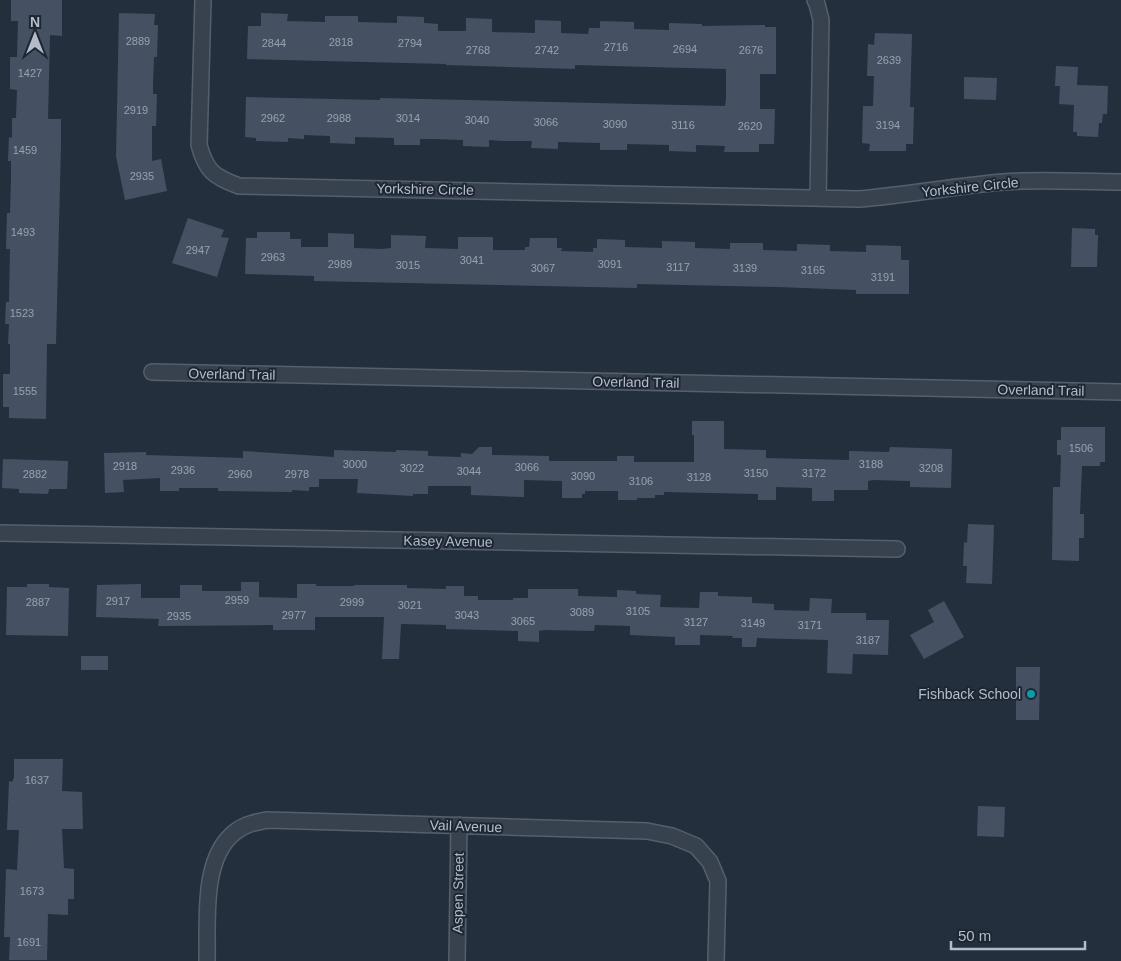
<svg xmlns="http://www.w3.org/2000/svg" width="1121" height="961" font-family="Helvetica,sans-serif">
<style>
.building{fill:#455162}
.lines{fill:none;stroke-linecap:round;stroke-linejoin:round}
.street-casing{stroke:#565f6c;stroke-width:18}
.street{stroke:#38414e;stroke-width:15}
.culture-dot{fill:#0f9aa8;stroke:#1d2633;stroke-width:2}
.labels{text-anchor:middle;dominant-baseline:central;stroke-width:4;stroke-linejoin:round;paint-order:stroke}
.number-label{font-size:11px;fill:#98a1af}
.street-label{font-size:14px;fill:#b4bcc9;stroke:#1d2633}
.poi-label{font-size:14px;fill:#b4bcc9;stroke:#1d2633;text-anchor:end}
</style>
<rect width="100%" height="100%" fill="#242f3e"/>
<path class="building" d="M11,0h51v36l-12,-1 -2,84h13v26l-5,199h-9l-1,75 -37,-1v-11h-6v-33h7v-30h-2l1,-20h-4l1,-22h3l1,-53h-4l1,-36h3l1,-33v-19h-3l1,-24 3,1v-20h4l1,-28 -7,-1v-32h7l1,-36h-7z
M119,13l36,1 -1,11h4l-1,32h-3l-1,27v10h4l-1,32h-4v35l9,-2 6,32 -42,9 -9,-44z
M261,13l27,1 -1,7 38,1v-6h33v6l39,1v-7l27,1v6l14,1v7h28v-13l26,1v13l43,1v-13l26,1v12l27,1 1,-6h11v-7l34,1v7l35,1v-7l33,1v2l63,-1v2h11v47h-16v35h15l-1,35h-15v8h-35l1,-6 -29,-1v7l-27,-1v-6l-42,-1v6h-27v-7l-42,-1v7l-27,-1 1,-7h-28l-15,-1v7l-26,-1v-6l-29,-1h-14v6h-26v-7l-39,-1v7l-25,-1v-7l-26,-1v4l-16,-1v4l-32,-1v-3l-11,-1 1,-40 134,3v-2l345,8 1,-7v-30l-151,-4v4l-129,-4v-1l-199,-5 1,-33h13z
M875,33l37,1 -2,73h4l-1,37h-7v7h-37l1,-7 -8,-1 1,-37h10l1,-30h-7l1,-32 6,1z
M1056,66l22,1 -1,18 31,1 -1,28h-4l-1,9h-3l-1,14 -21,-1v-4h-4l1,-27 -15,-1 1,-18h-5z
M964,77l33,1 -1,22 -32,-1z
M188,218l36,12 -3,7 8,1 -12,39 -45,-14z
M1072,228l23,1v6h3l-1,32h-26z
M257,232h33v7h11v8h27v-14l26,1v14l28,1 9,-1v-13l35,1 -1,12 33,1v-12h35v13h32v-3h4l1,-9h27v10h5l-1,3 32,1v-4h4v-9l28,1v7l37,1v-7l33,1v6l35,1v-6h33v7l34,1v-7l33,1v6l36,1v-7l35,1v14h8v34h-53v-4l-78,-3 -141,-3v4l-323,-7v-5l-69,-2 1,-36h11z
M692,421h32v28l42,1v8l83,2v-9l40,1 1,-5 62,2 -1,39 -41,-1v-6l-37,-1 -5,1v9h-34v11h-22v-13l-36,-1v13h-18v-6l-94,-2v3h-9v3h-18v2h-19v-9h-33v3h-3v4h-20v-17l-38,-1v17l-53,-2v-9h-43v8h-15v2l-56,-3 1,-14h-39v8h-10v4l-17,-1v2l-74,-1v-3h-39v3h-19v-13l-37,2 1,12 -19,1 -1,-40 42,-1v3l97,3v-7l91,6v-7l62,2v-2l32,1v5l33,1v-4l11,1 7,-7h13v8l57,1v5h68v-5h17v6h60v-27h-2z
M1061,427h44v35h-5v4h-18l-2,48h4v24h-5v23l-27,-1 1,-73h7l1,-32h-4v-15h4z
M3,459l65,2 -1,28h-18l-1,5 -29,-1v-4l-17,-1z
M968,524l26,1 -2,59 -26,-1 1,-17h-4l1,-24 3,1z
M241,582h18v15l38,1v-14h19v2h38v-1h53v3l39,1v-3h18v10h14v4h35v-2h15v-9h50v7l39,1v-7l19,1v3l25,1 -1,12 39,1 1,-16h18v4l34,1v6l22,1v6l35,1 1,-13 22,1 -1,14h35v7h23l-1,35 -35,-1 -1,20 -25,-1 1,-33 -71,-2 -1,9h-14v-9h-10l1,-2 -33,-1v10h-25v-8l-45,-2v-9l-35,-1 -1,6 -50,-1 -5,1v11l-21,-1v-10l-72,-2v-4l-45,-1 -2,35h-17l2,-42h-69v13h-42v-5l-115,1 1,-7 -63,-2 1,-32 44,-1v14h39v-13h22v6h39z
M27,584h22v3l20,1 -1,48 -62,-1 1,-48h20z
M944,601l20,36 -40,22 -14,-24 24,-13 -6,-12z
M81,656h27v14h-27z
M1016,667h24l-1,53h-23z
M14,759h49l-1,32 20,1 1,37h-21l2,39 10,1v30h-6v16l-20,-1 -1,46h-38l1,-23h-6l2,-68 11,1 2,-40h-12l2,-49 3,1 2,-4z
M978,806l27,1 -1,30 -27,-1z"/>
<g class="lines">
<defs>
<path id="street" d="M203,0l-4,145c7,26 15,32 40,41l620,13c48,-4 96,-13 144,-17 39,-3 79,0 118,0
M815,0l2,4 4,16 -3,178
M152,372l969,20
M0,533l897,16
M207,961c1,-39 -6,-103 28,-129 10,-8 21,-10 33,-12l379,11 25,5 24,10 14,16 8,19 -2,80
M457,961l2,-136"/>
</defs>
<use href="#street" class="street-casing"/>
<use href="#street" class="street"/>
</g>
<circle class="culture-dot" cx="1031" cy="694" r="5"/>
<g class="labels">
<g class="number-label">
<text x="138" y="41">2889</text>
<text x="341" y="42">2818</text>
<text x="274" y="43">2844</text>
<text x="410" y="43">2794</text>
<text x="616" y="47">2716</text>
<text x="685" y="49">2694</text>
<text x="478" y="50">2768</text>
<text x="547" y="50">2742</text>
<text x="751" y="50">2676</text>
<text x="889" y="60">2639</text>
<text x="30" y="73">1427</text>
<text x="136" y="110">2919</text>
<text x="273" y="118">2962</text>
<text x="339" y="118">2988</text>
<text x="408" y="118">3014</text>
<text x="477" y="120">3040</text>
<text x="546" y="122">3066</text>
<text x="615" y="124">3090</text>
<text x="683" y="125">3116</text>
<text x="888" y="125">3194</text>
<text x="750" y="126">2620</text>
<text x="25" y="150">1459</text>
<text x="142" y="176">2935</text>
<text x="23" y="232">1493</text>
<text x="198" y="250">2947</text>
<text x="273" y="257">2963</text>
<text x="472" y="260">3041</text>
<text x="340" y="264">2989</text>
<text x="610" y="264">3091</text>
<text x="408" y="265">3015</text>
<text x="678" y="267">3117</text>
<text x="543" y="268">3067</text>
<text x="745" y="268">3139</text>
<text x="813" y="270">3165</text>
<text x="883" y="277">3191</text>
<text x="22" y="313">1523</text>
<text x="25" y="391">1555</text>
<text x="1081" y="448">1506</text>
<text x="355" y="464">3000</text>
<text x="871" y="464">3188</text>
<text x="125" y="466">2918</text>
<text x="527" y="467">3066</text>
<text x="412" y="468">3022</text>
<text x="931" y="468">3208</text>
<text x="183" y="470">2936</text>
<text x="469" y="471">3044</text>
<text x="756" y="473">3150</text>
<text x="814" y="473">3172</text>
<text x="35" y="474">2882</text>
<text x="240" y="474">2960</text>
<text x="297" y="474">2978</text>
<text x="583" y="476">3090</text>
<text x="699" y="477">3128</text>
<text x="641" y="481">3106</text>
<text x="237" y="600">2959</text>
<text x="118" y="601">2917</text>
<text x="38" y="602">2887</text>
<text x="352" y="602">2999</text>
<text x="410" y="605">3021</text>
<text x="638" y="611">3105</text>
<text x="582" y="612">3089</text>
<text x="294" y="615">2977</text>
<text x="467" y="615">3043</text>
<text x="179" y="616">2935</text>
<text x="523" y="621">3065</text>
<text x="696" y="622">3127</text>
<text x="753" y="623">3149</text>
<text x="810" y="625">3171</text>
<text x="868" y="640">3187</text>
<text x="37" y="780">1637</text>
<text x="32" y="891">1673</text>
<text x="29" y="942">1691</text>
</g>
<g class="street-label">
<text transform="translate(970 187) rotate(-6)">Yorkshire Circle</text>
<text transform="translate(425 189) rotate(1)">Yorkshire Circle</text>
<text transform="translate(232 374) rotate(1)">Overland Trail</text>
<text transform="translate(636 382) rotate(1)">Overland Trail</text>
<text transform="translate(1041 390) rotate(1)">Overland Trail</text>
<text transform="translate(448 541) rotate(1)">Kasey Avenue</text>
<text transform="translate(466 826) rotate(2)">Vail Avenue</text>
<text transform="translate(458 893) rotate(-89)">Aspen Street</text>
</g>
<g class="poi-label">
<text x="1021" y="694">Fishback School</text>
</g>
</g>
<g transform="translate(35 35)" stroke="#1d2633" stroke-width="4" paint-order="stroke">
<path d="M0-4L9 19L0 12L-9 19Z" fill="#b4bcc9"/>
<text y="-8" font-size="14" font-weight="bold" text-anchor="middle" fill="#b4bcc9">N</text>
</g>
<path d="M951 941v8h134v-8" fill="none" stroke="#b4bcc9" stroke-width="2.5"/>
<text x="958" y="941" font-size="15" fill="#b4bcc9" stroke="#1d2633" stroke-width="4" paint-order="stroke">50 m</text>
</svg>
